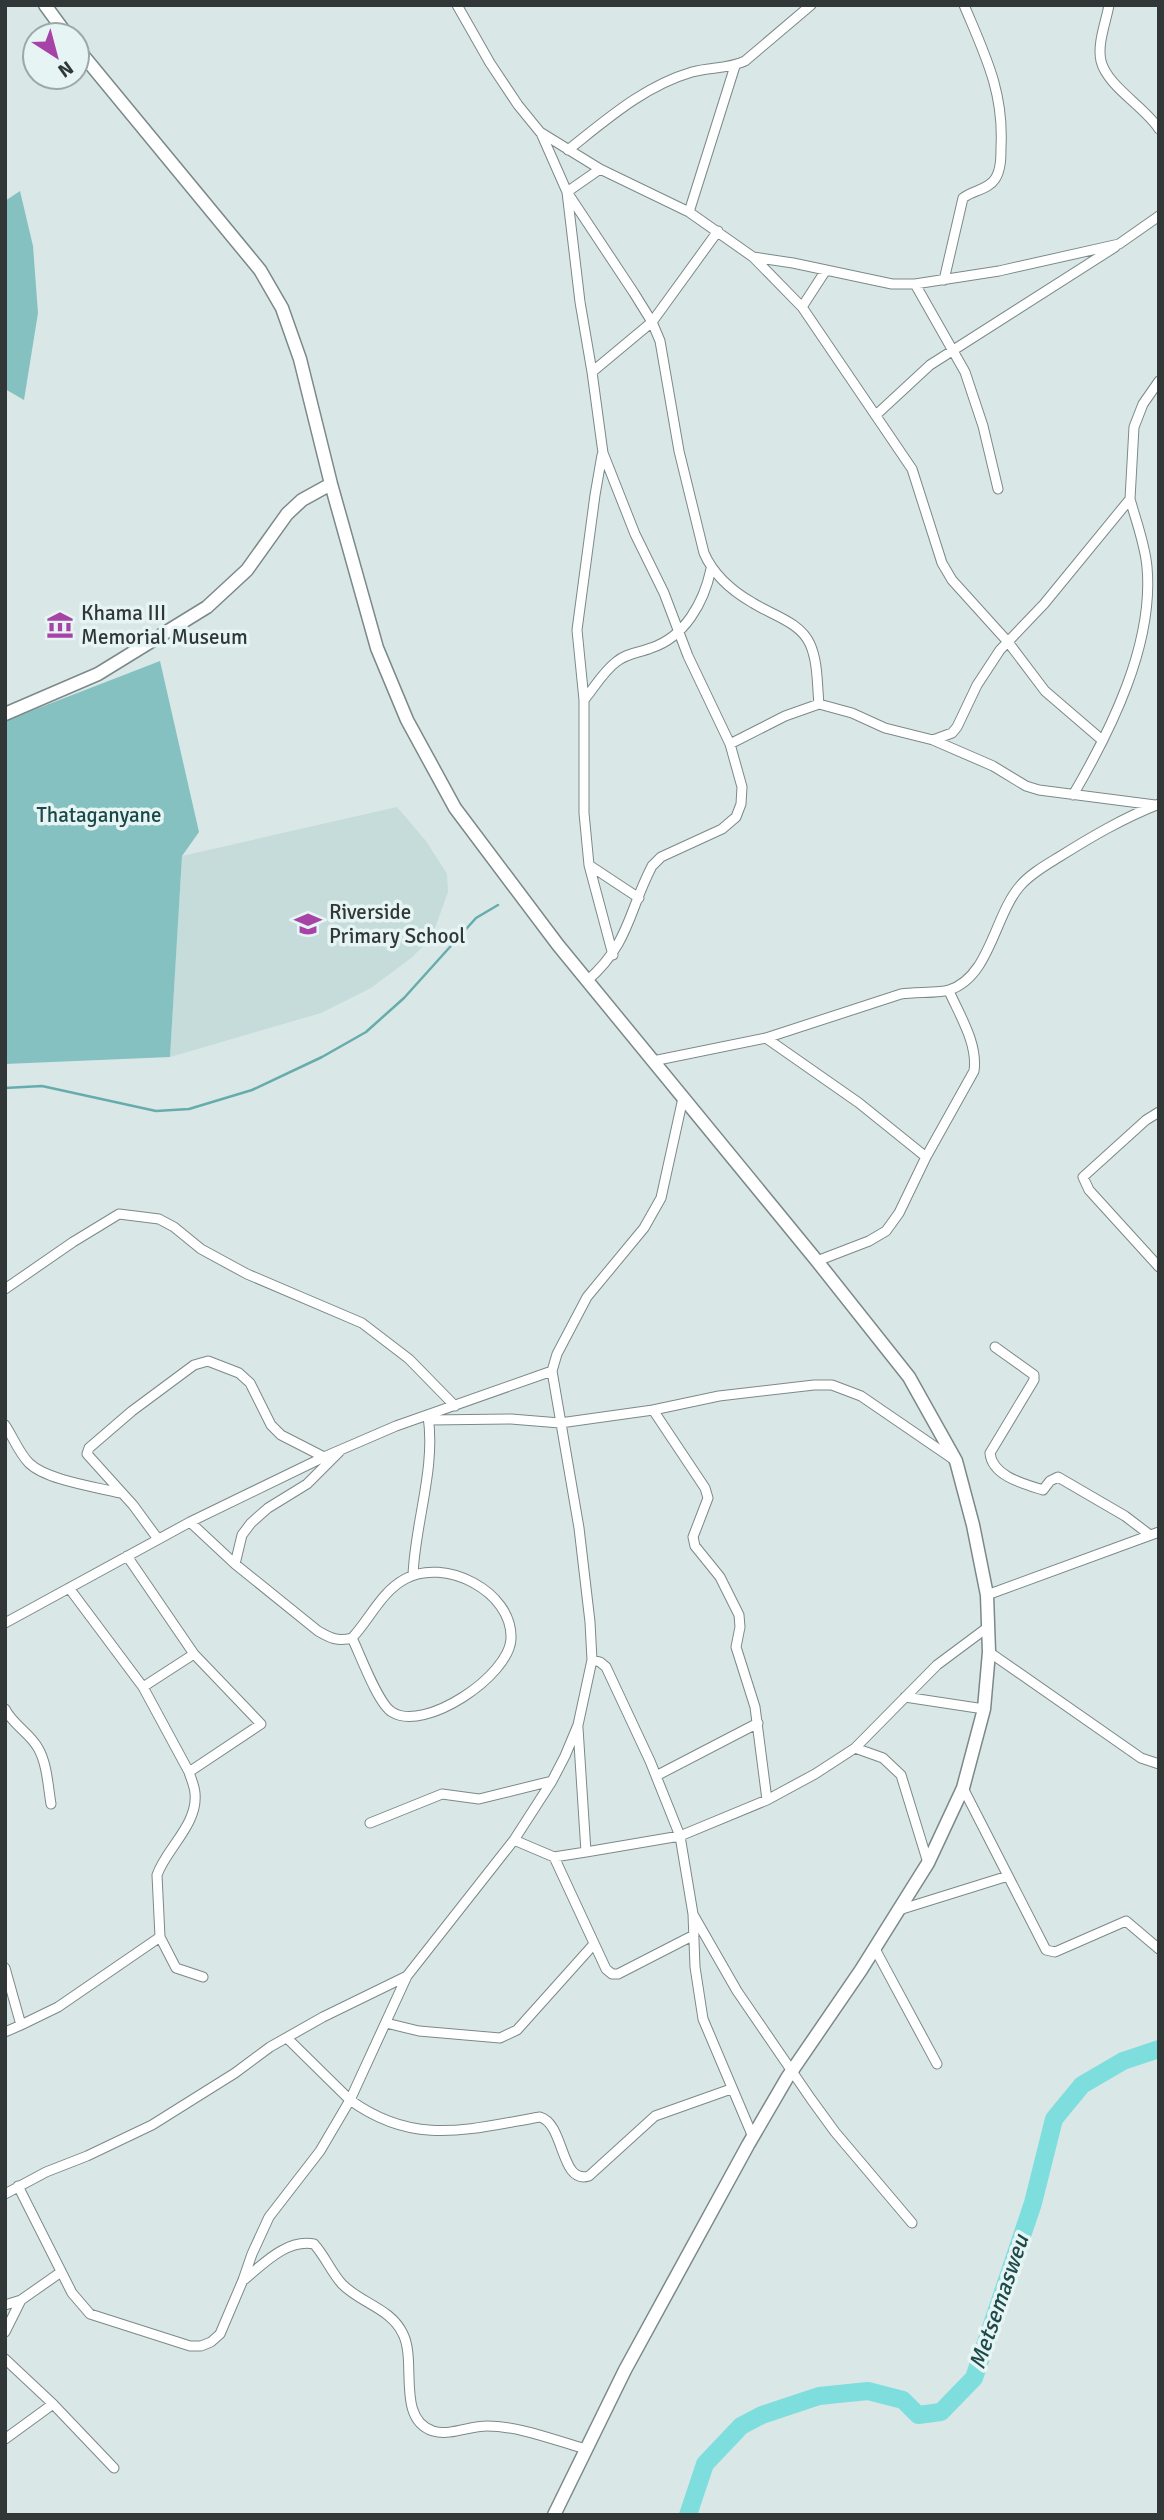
<svg xmlns="http://www.w3.org/2000/svg" width="1164" height="2520" font-family="Signika,sans-serif">
<style>
.built{fill:#c5dcdb}
.green{fill:#86c1c1}
.lines{fill:none;stroke-linecap:round;stroke-linejoin:round}
.stream{stroke:#67acac;stroke-width:2.5}
.river{stroke:#7edede;stroke-width:18}
.street-casing{stroke:#7c8989;stroke-width:11}
.secondary-casing{stroke:#7c8989;stroke-width:15}
.street{stroke:#fff;stroke-width:9}
.secondary{stroke:#fff;stroke-width:12}
.labels{text-anchor:middle;dominant-baseline:central;stroke-width:7;stroke-linejoin:round;paint-order:stroke}
.poi-label{font-size:21px;fill:#313737;stroke:#e6f4f4;text-anchor:start}
.park-label{font-size:21px;fill:#1b4848;stroke:#e6f4f4}
.water-label{font-size:23px;font-style:italic;fill:#1e4a4a;stroke:#e6f4f4}
</style>
<rect width="100%" height="100%" fill="#d9e7e7"/>
<path class="built" d="M397,807l29,34 21,33 1,18 -17,47 -20,19 -40,30 -50,25 -151,44 12,-201z"/>
<path class="green" d="M20,191l13,55 5,67 -14,87 -19,-11v-188z
M160,661l39,171 -17,24 -12,201 -165,7v-343z"/>
<g class="lines">
<path class="stream" d="M5,1088l37,-2 114,25 33,-2 63,-19 70,-33 44,-25 38,-34 72,-80 22,-13"/>
<path class="river" d="M688,2515l17,-51 36,-38 21,-11 57,-19 49,-5 35,9 15,15 23,-3 33,-34 59,-175 21,-84 28,-34 41,-24 36,-12"/>
<defs>
<path id="street" d="M457,5l33,58 28,42 22,27 60,37 89,43 64,45 40,6 99,21h23l84,-13 120,-27 40,-28
M1109,5c-3,17 -12,39 -8,56 6,25 44,46 58,68
M541,133l26,59 67,101 18,29 8,19 19,110 25,102c10,23 28,38 49,50 19,12 47,19 57,41 8,18 7,40 9,60
M568,150c38,-30 76,-64 124,-78 18,-5 36,-3 53,-11l66,-56
M689,212l46,-146
M753,257l49,50 110,162 30,94 10,17 56,62 37,49 57,49
M944,280l19,-82c10,-8 25,-8 32,-19 6,-9 6,-22 6,-32 3,-55 -16,-92 -37,-142
M915,284l50,88 18,54 15,63
M802,307l24,-37
M592,372l60,-50 66,-91
M876,415l54,-50 185,-118
M602,455l-7,40 -18,135 7,70v113l5,52 24,90
M584,700c10,-12 19,-28 32,-38 11,-9 22,-9 35,-14 34,-11 53,-46 60,-79
M933,740l19,-7 5,-6 20,-42 23,-35 44,-46 86,-105 4,-72 9,-23 16,-23
M730,744l55,-28 34,-12 33,9 33,15 48,12 60,26 33,20 13,4 116,15
M1073,795c38,-65 81,-151 74,-228 -2,-23 -11,-46 -17,-68
M589,865l50,33
M587,981c43,-38 41,-69 65,-115l9,-9 61,-28 14,-12 5,-13 1,-17 -12,-43 -42,-88 -24,-63 -29,-59 -32,-81 -11,-81 -12,-70 -13,-110 33,-23
M766,1038l93,65 67,54
M653,1061l113,-23 135,-44c13,-2 40,-1 48,-4 41,-13 45,-74 71,-104 10,-12 26,-21 39,-29 32,-20 64,-39 100,-53
M1159,1112l-13,8 -63,57 6,13 70,77
M817,1261l52,-20 17,-10 13,-18 27,-56 48,-86c4,-27 -14,-55 -25,-80
M5,1289l68,-47 46,-28 40,5 15,8 27,22 46,25 115,49 47,36 46,47
M995,1347l39,28v5l-44,73c2,23 34,31 53,37l7,-9 8,-4 67,39 25,19
M653,1410l66,-14 95,-11h18l29,11 92,63
M429,1420l82,-1 49,4 93,-13 52,78 3,10 -15,39 2,9 25,31 19,38 1,12 -4,20 19,60 12,93
M5,1425c8,12 14,28 24,38 17,17 67,24 91,30
M190,1522l45,42 83,67c12,7 20,11 34,7 18,-19 29,-46 53,-59 39,-22 108,12 106,60 -2,37 -87,94 -119,73 -14,-8 -32,-58 -40,-74
M158,1539l-25,-34 -46,-51 2,-6 43,-37 62,-46 14,-4 31,12 11,10 21,42 10,10 43,22
M127,1556l67,98 67,70 -72,48c2,7 6,15 6,22 3,30 -29,55 -38,81l3,62 16,31 27,9
M235,1564l7,-29 9,-12 17,-15 39,-24 33,-33
M413,1575c2,-52 23,-107 15,-159
M69,1588l74,99
M987,1595l172,-63
M5,1623l185,-101 134,-65 72,-31 156,-55 5,-17 30,-57 57,-69 17,-30 22,-100
M989,1652l152,106 18,6
M592,1660l8,2 6,5 44,94 30,75 13,78 2,53 8,52 50,118
M905,1697l79,12
M5,1709c8,16 25,24 33,39 9,15 10,38 13,56
M578,1728l8,124 94,-16 87,-36 48,-26 40,-26 82,-83 51,-38
M855,1748l28,10 18,17 27,88
M189,1772l-46,-85 51,-33
M656,1776l102,-53
M963,1788l83,162 9,2 71,-31 33,28
M370,1823l72,-29 37,5 73,-18
M514,1840l40,17 32,-5
M554,1857l52,112 6,5h6l76,-39
M899,1910l109,-34
M694,1916l43,75 74,108 24,33 77,91
M875,1949l62,115
M5,1968l16,57 37,-18 102,-70
M386,2023l33,8 81,7 17,-8 77,-86
M5,2032l16,-7
M287,2038l63,62 57,-124
M18,2186l54,107 18,21 100,32h11l10,-4 9,-8 23,-54 9,-26 17,-37 51,-66 30,-51c65,47 118,29 190,17 25,7 20,68 49,59l66,-60 76,-27
M5,2194l41,-22 41,-16 65,-31 83,-52 35,-26 53,-30 84,-41 107,-136 38,-59 13,-25 13,-31 14,-65 -2,-38 -11,-94 -27,-157
M245,2279c19,-16 42,-40 69,-35 11,12 17,28 28,40 18,19 49,24 61,50 14,28 -7,85 30,97 18,5 36,-5 54,-5 32,0 67,14 99,23
M21,2300l40,-28
M5,2305l16,-5 -16,32
M5,2359l48,45 61,64
M5,2439l48,-35"/>
<path id="secondary" d="M45,5l22,30
M77,48l183,222 22,38 18,51 31,125 46,164 30,72 48,88 103,137 259,316 92,116 47,84 17,64 14,70 2,57 -5,57 -21,79 -35,75 -67,107 -74,108 -39,67 -123,225 -71,145
M5,714l93,-40 109,-67 40,-37 40,-56 15,-14 29,-16"/>
</defs>
<use href="#street" class="street-casing"/>
<use href="#secondary" class="secondary-casing"/>
<use href="#street" class="street"/>
<use href="#secondary" class="secondary"/>
</g>
<defs>
<symbol id="museum-bare" viewBox="-9 -9 18 18"><path d="M0-6L6-3V-2H-6V-3ZM-5-1h2V3h-2ZM-1-1h2V3h-2ZM3-1h2V3H3ZM-6 4H6V6H-6Z" fill="#a742a7" stroke="#e6f4f4" stroke-width="2.5" paint-order="stroke"/></symbol>
<symbol id="school-bare" viewBox="-9 -9 18 18"><path d="M0-5L7-2L0 1L-7-2ZM-4 1L0 2.5L4 1V4Q0 6-4 4Z" fill="#a742a7" stroke="#e6f4f4" stroke-width="2.5" paint-order="stroke"/></symbol>
</defs>
<g fill-rule="evenodd">
<use href="#museum-bare" x="41" y="606" width="38" height="38"/>
<use href="#school-bare" x="289" y="905" width="38" height="38"/>
</g>
<g class="labels">
<g class="poi-label">
<text x="81" y="613">Khama III<tspan x="81" dy="24">Memorial Museum</tspan></text>
<text x="329" y="912">Riverside<tspan x="329" dy="24">Primary School</tspan></text>
</g>
<g class="park-label">
<text x="99" y="815">Thataganyane</text>
</g>
<g class="water-label">
<text transform="translate(999 2302) rotate(-71)">Metsemasweu</text>
</g>
</g>
<rect width="1164" height="2520" fill="none" stroke="#313737" stroke-width="14"/>
<g transform="translate(56 56) rotate(144)"><circle r="33" fill="#e6f4f4" stroke="#9ea8a8" stroke-width="2"/>
<path d="M0-5L12 26L0 18L-12 26Z" fill="#a742a7"/>
<text y="-10" font-size="19" font-weight="bold" text-anchor="middle" fill="#313737">N</text>
</g>
</svg>
